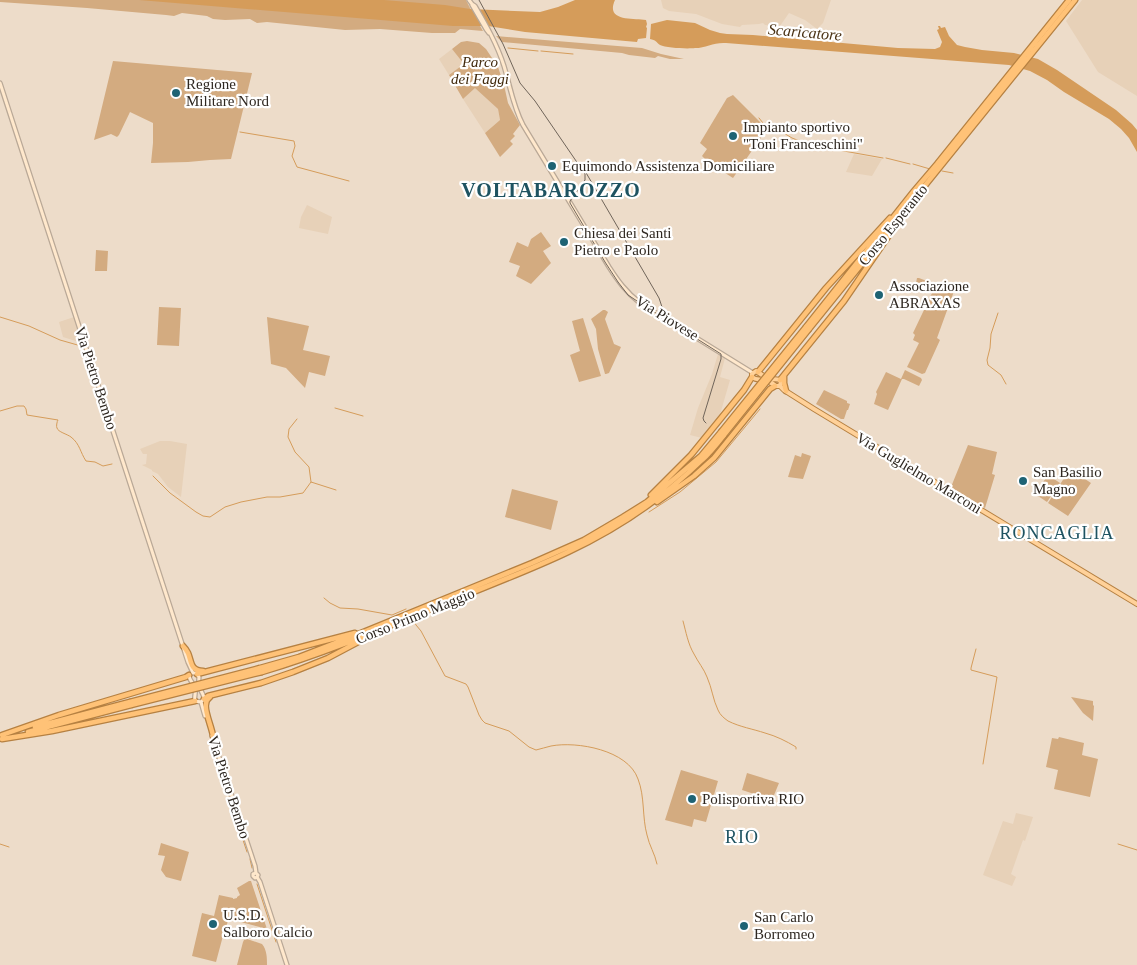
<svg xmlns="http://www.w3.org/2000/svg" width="1137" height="965" font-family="'Times New Roman',serif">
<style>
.built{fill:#e7d1b8}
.green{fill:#d3ab80}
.water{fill:#d59c5a}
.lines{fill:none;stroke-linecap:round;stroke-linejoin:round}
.stream{stroke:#d59c5a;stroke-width:1}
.secondary-casing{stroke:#b9a897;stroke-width:5.5}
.primary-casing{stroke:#b68142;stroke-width:6}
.trunk-casing{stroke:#b68142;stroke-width:7}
.secondary{stroke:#ffe8cc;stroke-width:3}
.primary{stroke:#ffd199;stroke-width:4}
.trunk{stroke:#ffc277;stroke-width:4.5}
.tram{stroke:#70655a;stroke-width:1}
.trunk-bridge-casing{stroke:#b68142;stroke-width:7;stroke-linecap:butt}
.trunk-bridge{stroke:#ffc277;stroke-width:4.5}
.poi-dot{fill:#1e6374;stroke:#fff;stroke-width:2}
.labels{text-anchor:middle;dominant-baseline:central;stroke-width:4.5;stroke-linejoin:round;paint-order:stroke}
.park-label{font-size:15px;font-style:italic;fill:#41290c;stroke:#fff}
.poi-label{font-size:15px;fill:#2e2720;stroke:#fff;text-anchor:start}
.street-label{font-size:15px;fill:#2e2720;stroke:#fff}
.water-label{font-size:16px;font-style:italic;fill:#4a3215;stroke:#fff}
.quarter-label{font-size:18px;letter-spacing:1px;fill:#1e5361;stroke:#fff}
.district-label{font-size:20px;font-weight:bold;letter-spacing:1px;fill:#1e5361;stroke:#fff}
</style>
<rect width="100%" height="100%" fill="#eddcc9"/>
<path class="built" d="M661,0h170l-8,23 -6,6 -12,-9 -16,-7 -9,13 -15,-1 -2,-2 -4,1 -17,1 -2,2 -18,-3 -26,-10 -27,-3 -6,-3z
M1082,0h55v96l-39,-24 -32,-51z
M452,49l13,15 -16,11 -10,-16z
M475,87l23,22 2,11 -15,13 -22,-34z
M854,154l28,5 -10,17 -26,-4z
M307,205l25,12 -4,17 -29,-6 2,-11z
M74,317l8,26 -19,-6 -4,-15z
M718,354l7,4 -5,19 10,3 -11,38 -17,20 -12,-3 8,-27 14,-34z
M160,441h10l17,3 -6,53 -13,-10 -10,-13 -6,-3v-1l-10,-5 4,-1 1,-10h-4l-3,-5z
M1016,813l17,4 -8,24 -2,-1 -12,34 5,3 -4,9 -29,-11 20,-54 10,3z"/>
<path class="green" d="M0,0h466l4,8 13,23 -23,-2 -5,4h-23l-52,-4 -35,1 -78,-8 -10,1 -7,-4 -25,1 -12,-1 -6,-3 -25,-3 -8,3 -8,-1 -79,-7 -87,-6z
M496,36l146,12 19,6 23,5h-14l-12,-3 -3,2 -26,-3 -7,-2 -120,-11z
M467,41l12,2 7,6 12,18 6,18 4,18 12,22 -7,9 2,2 -5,5 3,3 -13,13 -15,-24 15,-13 -2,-11 -23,-21 -12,11 -14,-24 15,-11 -12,-15 9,-7z
M113,61l139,12 -21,86 -21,1 -22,2 -37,1 2,-20v-20l-23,-11 -11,23 -2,2 -6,-3 -17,6z
M733,95l34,34 -34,49 -25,-16 -6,-6 5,-7 -7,-6 27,-45z
M541,232l10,14 -8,5 8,12 -20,21 -15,-8 4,-10 -11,-4 8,-20 11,5 3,-8z
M96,250l12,1 -1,20h-12z
M917,278h2l33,13 1,3 -16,44 3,2 -15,33 -3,1 -15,-7 12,-24 -6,-3 2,-5 -2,-2 20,-42 -17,-8z
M159,307l22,1 -2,38 -22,-1z
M603,310h2l3,2 -3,7 9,25 7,3 -12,26 -3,1h-1l-7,-25 -2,-20 -5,-10z
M267,317l42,9 -6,24 27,6 -5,20 -16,-4 -4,16 -19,-20 -15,-4z
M583,318l18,58 -22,6 -9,-27 10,-4 -8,-30z
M905,370l16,8 1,2 -3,6 -15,-7h-2l-14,31 -14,-6 3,-10 -1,-2 10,-20 15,7z
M824,390l23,11v2l3,1 -2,6h-1l-3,9h-3l-25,-15z
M968,445l29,7 -5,22 3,1 -10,33 -34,-21z
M802,453l9,3 -8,23 -15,-2 7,-22 6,2z
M1070,469l21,14 -23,33 -20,-13z
M1048,475l12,8 -13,19 -12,-8z
M512,489l46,12 -7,29 -46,-13z
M1071,697l22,4v4l1,1 -1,15 -10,-8z
M1059,737l25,6 -2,12 16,4 -8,38 -36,-8 4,-19 -12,-3 6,-29 6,1z
M681,770l37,11 -12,41 -12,-3 -2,8 -27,-7z
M747,773l32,10 -7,17 -30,-10z
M161,843l28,9 -8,29 -15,-4 -5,-7 4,-14 -7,-1z
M249,881h2l16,48 -38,-10v-4l-3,14 -2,3 -8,30 -24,-6 10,-43 12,3 5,-21 14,3v1l4,-1v-1l3,-2 -3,-7z
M247,939l15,5c5,6 5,14 5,21h-30l6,-23 1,-2z"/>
<path class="water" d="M139,0h245l61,5 25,4 70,3 18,-5 17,-7h40c-10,22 18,18 31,20l1,4 -1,3 1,1 -1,10 -8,1 -1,3 -112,-10 -37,-6h-35z
M667,20l28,3 15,7 10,3 7,1 26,1 145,13 37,1 5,-2 2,-5 -5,-12 2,-1 -1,-3h2l1,2 4,-1 4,9 8,9 8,2 17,3 32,3 24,6 19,11 59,40 16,14 5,6v22l-8,-14 -8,-9 -12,-10 -45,-27 -17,-12 -17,-9 -21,-6 -283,-22c-12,-1 -20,5 -31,5 -7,1 -29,0 -35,-3 -4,-3 -4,-5 -10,-6l1,-15z"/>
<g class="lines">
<path class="stream" d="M508,48l30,3
M541,51l32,3
M759,118l8,10 4,2 11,2 10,6 18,7 73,13
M240,132l54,9 1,5 -3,10 5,11 52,14
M886,158l24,6
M913,164l17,5
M942,171l11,2
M998,313l-7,21 -1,14 -3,12 1,5 13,10 5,9
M0,317l29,9 31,14 21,6
M335,408l28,8
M0,411l17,-5h7l2,3 1,6 31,5c-1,1 -2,7 -1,8 1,4 10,6 14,9 9,7 9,15 15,24l9,1 8,4 9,-2
M297,419l-8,10 -1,8 7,15 14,15 2,15
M153,476l17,17 26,19 7,4 7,1 15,-10 16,-5 26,-5h13l23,-4 8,-11 25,8
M649,512l31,-20 36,-30 44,-53
M324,598l6,5 10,5 18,1 34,6 14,-6
M414,621l2,4 5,6 24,45 21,8 2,3 11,28 3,5 3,3 24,8 20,16 7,3c5,-1 10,-3 15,-4 26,-5 77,4 87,33 7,18 4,38 9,56 2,10 8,19 10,29
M683,621c3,11 5,23 11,33 4,8 10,15 13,23 5,11 6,23 11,33 2,5 6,8 10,11 12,6 25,8 37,12 11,3 21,8 31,14v2
M976,649l-5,19v2l26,7 -14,87
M215,754l8,24
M225,783l4,14
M230,799l2,8
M240,831l7,21
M0,844l9,3
M1118,844l19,6
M250,859l2,9
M257,884l19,58"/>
<defs>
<path id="secondary" d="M469,0l3,4 3,2c11,19 22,38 29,60 6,20 9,40 19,59l86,142c9,14 17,25 31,36l113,70
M472,5l14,24 3,4
M0,83l188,579 5,11h3l3,4c-1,12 1,10 5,20v2l-3,3 4,14
M189,675c0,6 5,8 6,14 1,5 -1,7 0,12l6,1
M212,736l43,130 1,7 2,2 -1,2 3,5 27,83
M256,873l-3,1v2l2,2 2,-1"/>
<path id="primary" d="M780,386l1,-5c-4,-3 -6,-1 -11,-2 -6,-2 -9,-5 -14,-8l-4,3v3c4,3 6,2 11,3 5,1 9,3 13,6h4l4,4 30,19 323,195"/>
<path id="trunk" d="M806,327l108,-136 23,-27 132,-164
M809,329l266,-329
M758,372l68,-84 64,-70
M784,376v7l2,8
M780,380l64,-79 50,-73
M651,495l40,-40 53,-65 8,-13
M657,502l37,-26 20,-18 56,-69 5,-3
M183,646c2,2 4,5 5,7 4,10 2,17 15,18
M260,668l39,-11 57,-22 176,-72 52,-23 39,-23 24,-15 54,-46 20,-24
M262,672c60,-18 118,-42 177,-66 43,-18 87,-34 129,-54 49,-23 95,-54 134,-92 8,-7 15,-16 22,-25
M197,674l158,-41
M210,697c-3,3 -4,3 -4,7 -2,6 6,24 7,32
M204,699l4,-3 53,-13 32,-11 35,-14 34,-18
M35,727l95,-25
M28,732l103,-27
M2,735l57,-20 127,-38 3,-2
M2,739l50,-8 143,-30"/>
</defs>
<use href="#secondary" class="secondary-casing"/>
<use href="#primary" class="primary-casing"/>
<use href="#trunk" class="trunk-casing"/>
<use href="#secondary" class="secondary"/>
<use href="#primary" class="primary"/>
<use href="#trunk" class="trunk"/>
<path class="tram" d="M479,0l24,44 17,39 15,18 50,73v6l-15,21v2l35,59 13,20 10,13 12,8 81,51v5l-18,59 1,3 2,2
M585,171l74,127 3,9 -3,6 7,5"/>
<defs>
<path id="trunk-bridge" d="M721,432l85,-105
M724,435l85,-106
M130,702l130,-34
M131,705l131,-33"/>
</defs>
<use href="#trunk-bridge" class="trunk-bridge-casing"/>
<use href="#trunk-bridge" class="trunk-bridge"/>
</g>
<g class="poi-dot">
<circle cx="176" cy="93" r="5"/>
<circle cx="733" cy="136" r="5"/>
<circle cx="552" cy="166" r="5"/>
<circle cx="564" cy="242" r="5"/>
<circle cx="879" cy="295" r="5"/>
<circle cx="1023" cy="481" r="5"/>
<circle cx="692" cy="799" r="5"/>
<circle cx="213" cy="924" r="5"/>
<circle cx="744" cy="926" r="5"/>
</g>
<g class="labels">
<g class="park-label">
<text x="480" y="62">Parco<tspan x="480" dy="17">dei Faggi</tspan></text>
</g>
<g class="poi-label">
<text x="186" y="84">Regione<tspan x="186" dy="17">Militare Nord</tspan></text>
<text x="743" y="127">Impianto sportivo<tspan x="743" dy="17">"Toni Franceschini"</tspan></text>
<text x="562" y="166">Equimondo Assistenza Domiciliare</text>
<text x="574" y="233">Chiesa dei Santi<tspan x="574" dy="17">Pietro e Paolo</tspan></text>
<text x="889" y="286">Associazione<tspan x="889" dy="17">ABRAXAS</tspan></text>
<text x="1033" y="472">San Basilio<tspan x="1033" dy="17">Magno</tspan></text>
<text x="702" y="799">Polisportiva RIO</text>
<text x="223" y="915">U.S.D.<tspan x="223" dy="17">Salboro Calcio</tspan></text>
<text x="754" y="917">San Carlo<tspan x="754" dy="17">Borromeo</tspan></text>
</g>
<g class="street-label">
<text transform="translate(893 225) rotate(-51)">Corso Esperanto</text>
<text transform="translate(667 318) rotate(32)">Via Piovese</text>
<text transform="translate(96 378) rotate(72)">Via Pietro Bembo</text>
<text transform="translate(919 473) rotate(31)">Via Guglielmo Marconi</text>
<text transform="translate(415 616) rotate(-22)">Corso Primo Maggio</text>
<text transform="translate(229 787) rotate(72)">Via Pietro Bembo</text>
</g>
<g class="water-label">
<text transform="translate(805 32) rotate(5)">Scaricatore</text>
</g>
<g class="quarter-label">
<text x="1057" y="533">RONCAGLIA</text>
<text x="742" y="837">RIO</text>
</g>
<g class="district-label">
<text x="551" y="190">VOLTABAROZZO</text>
</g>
</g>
</svg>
